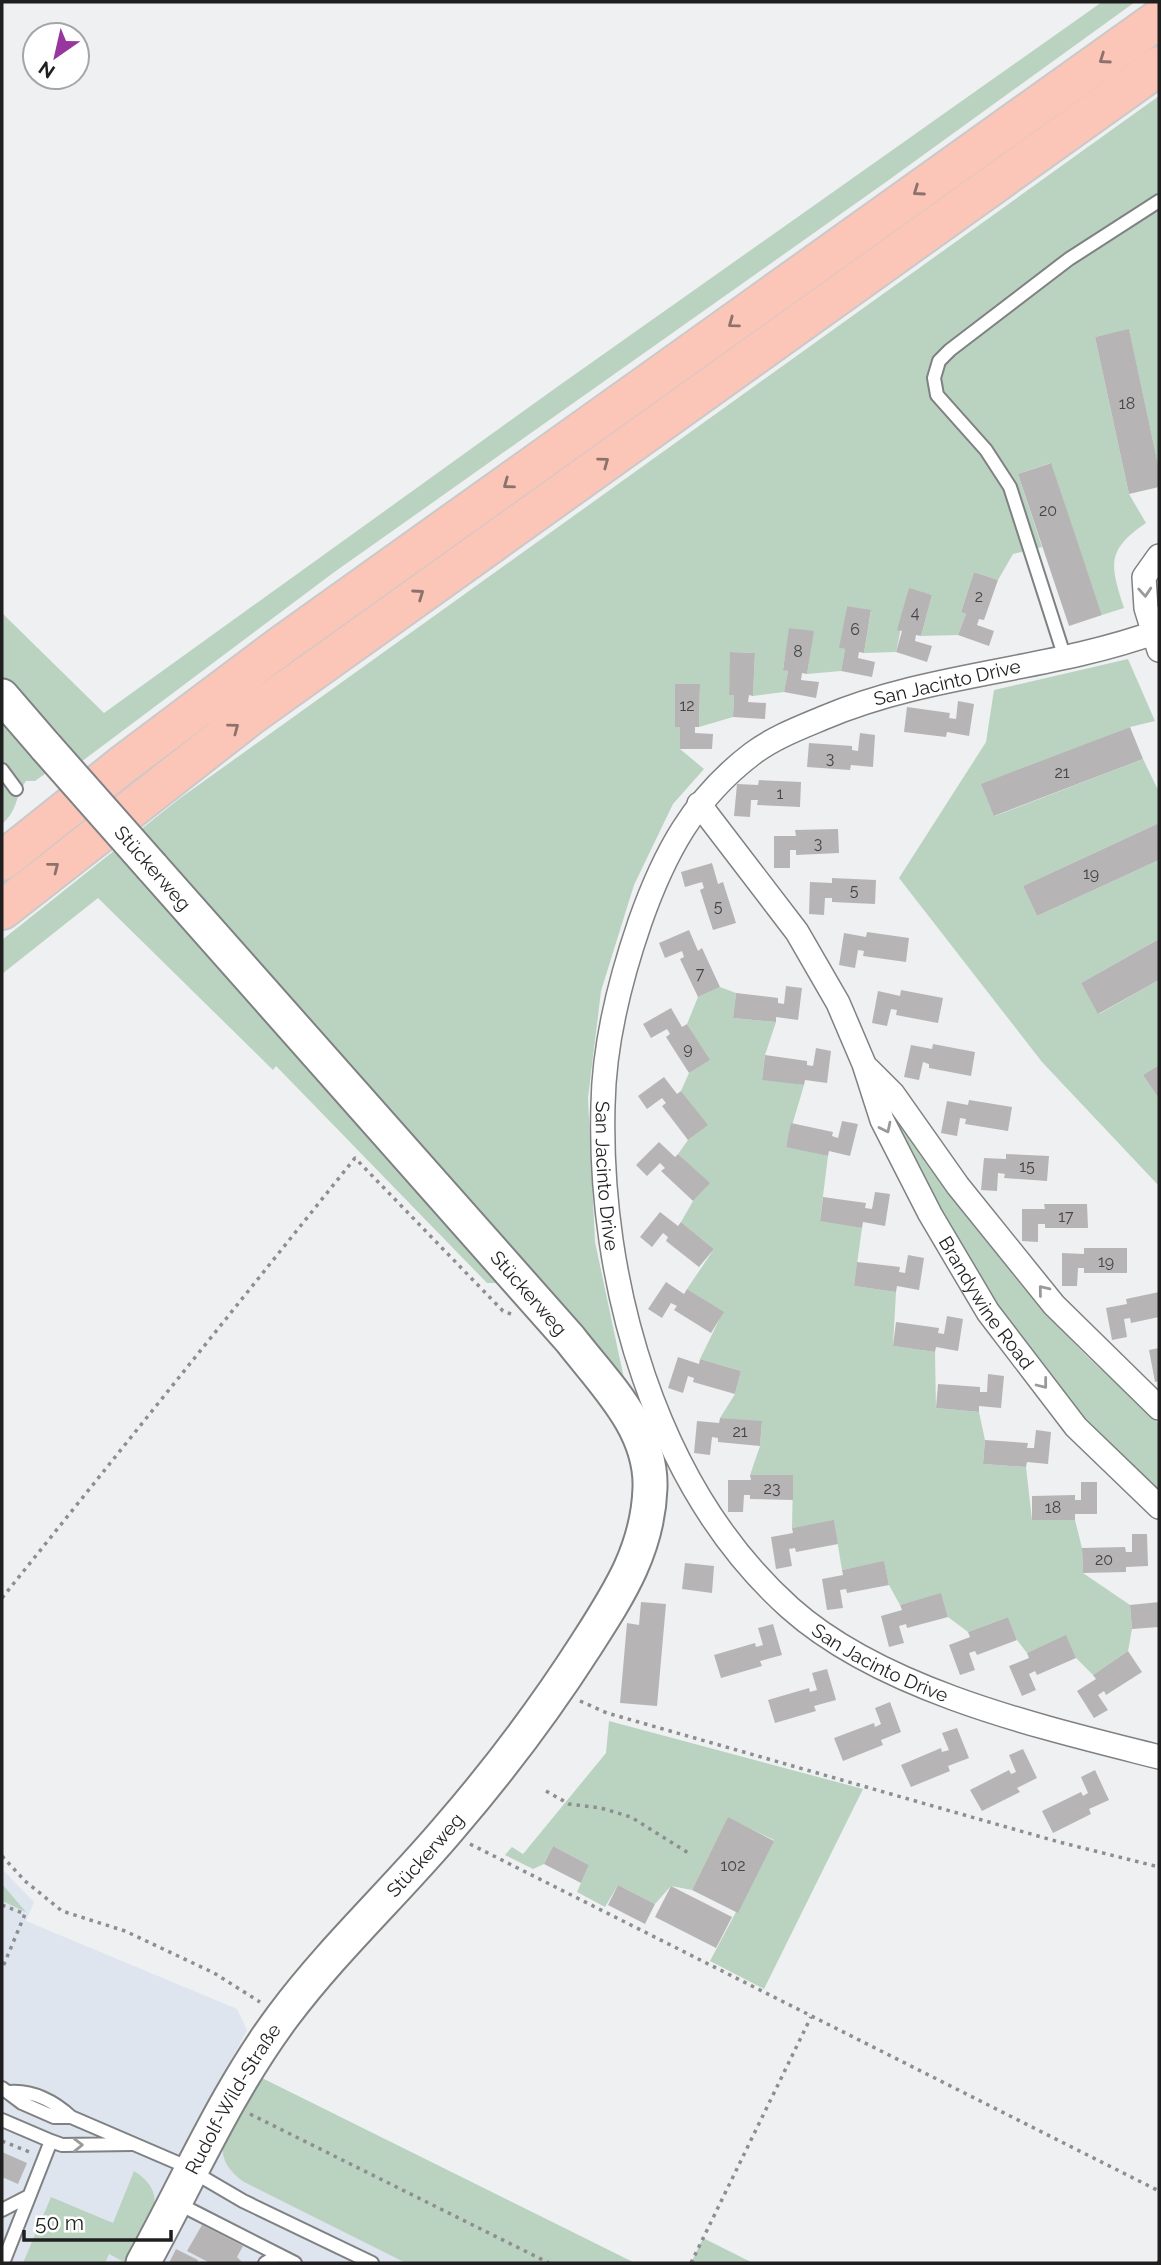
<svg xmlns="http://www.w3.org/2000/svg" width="1161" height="2265" font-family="Raleway,sans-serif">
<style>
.built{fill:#dee5ee}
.green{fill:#bad3c0}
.building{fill:#b7b4b6}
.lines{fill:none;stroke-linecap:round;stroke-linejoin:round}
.lane-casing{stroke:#7f8183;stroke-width:16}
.street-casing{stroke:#7f8183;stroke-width:26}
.secondary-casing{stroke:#7f8183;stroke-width:37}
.highway-casing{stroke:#c9c9c9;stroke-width:42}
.path{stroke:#8d8e90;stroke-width:3.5;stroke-dasharray:3.5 5;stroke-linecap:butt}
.lane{stroke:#fff;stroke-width:12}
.street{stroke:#fff;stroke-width:23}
.secondary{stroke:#fff;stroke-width:33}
.highway{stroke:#fbc5b8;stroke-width:38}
.secondary-bridge-casing{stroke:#7f8183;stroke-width:37;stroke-linecap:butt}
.secondary-bridge{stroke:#fff;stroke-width:33}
.oneway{stroke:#8d726c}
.oneway2{stroke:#9a9a9b}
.labels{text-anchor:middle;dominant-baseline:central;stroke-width:5;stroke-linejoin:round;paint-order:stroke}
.number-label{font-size:16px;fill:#454446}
.street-label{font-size:19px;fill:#1f1f20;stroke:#fff}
</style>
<rect width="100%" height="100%" fill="#eef0f2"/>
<path class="built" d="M2,1869l32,33 -8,19 211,88 10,21 -121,233h-124z
M235,2115l297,148h-375z"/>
<path class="green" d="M1102,2h33l-249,180 -553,391 -252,189 -79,-80v-69l102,100 453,-326z
M1159,96v373l-30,-139 -34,7 34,157 17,29c-40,27 -36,42 -22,85l-22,7 -52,-152 -32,11 24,73 -29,7 -15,26 -24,-8 -13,40 5,2 -8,21 -37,1 11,-41 -23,-6 -13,63 -32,1 7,-42 -24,-5 -7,42 5,1 -4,22 -34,3 6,-42 -23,-4 -7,41 5,2 -4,21 -31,4 2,-43 -24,-1 -2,42 5,1 -1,22 -34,10 1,-43 -20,43v22l24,20 -31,35 -39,81 -33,106 -13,107 7,144 31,146 -338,-342 214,237h-15l-211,-217 -3,4 -175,-172 -96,76v-34l177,-141z
M1128,659l27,62 -25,6 -148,58 13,31 148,-57 16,33v31l-136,63 14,30 122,-56v79l-78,44 18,31 60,-34v85l-16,10 16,24v87l-117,-124 -143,-184 87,-136 8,-52z
M2,711l47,60 -14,10h-9c-12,17 -7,28 -24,43z
M720,987l16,6 -3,25 43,4 -11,33 -3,24 42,6 -18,61 42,10 -8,64 42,8 -8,58 42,6 -3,54 42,6 1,56 43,4 6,28 -2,24 43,3 6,53h43l7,28 1,25 47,32 2,24 -4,22 -35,24 -17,-17 -10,-22 -39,17 -10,-13 -9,-23 -40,15 -20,-15 -7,-23 -41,11 -11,-20 -5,-23 -42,8 -8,-49 -42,7 1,-52 -43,-1 10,-29 2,-24 -42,-4 15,-24 6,-23 -41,-12 23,-47 -36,-23 27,-40 -33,-27 12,-21 16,-18 -31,-29 10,-14 19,-15 -26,-34 8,-18 20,-13 -22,-36 11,-27z
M885,1097c57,87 120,174 193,250 26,27 56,50 81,77v73c-58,-58 -114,-117 -161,-186 -45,-66 -79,-140 -116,-211z
M609,1721l254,68 -99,200 -54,-28 64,-121 -46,-22 -36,72 -21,-4 -16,18 -37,-19 -13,22 -28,-15 12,-27 -36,-19 -9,18 -11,5 -28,-14 7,-8 11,7 83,-101z
M2,1884l24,28 -24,-11z
M260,2077l375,186h-229l-162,-81c-47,-32 -6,-73 16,-105z
M134,2171c42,26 10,59 -8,92l-17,-9 -4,9h-82l28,-66 62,26z
M703,2238l50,25h-62z"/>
<path class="building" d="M1129,329l30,140v18l-30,7 -34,-157z
M1051,463l51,152 -33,11 -51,-152z
M974,572l24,8 -14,40 -5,-1 -2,6 17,6 -5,15 -31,-11 8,-21 -5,-2z
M909,588l23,7 -11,41 -5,-1 -1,6 17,5 -5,16 -31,-10 6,-21 -5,-1z
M847,606l24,4 -7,43 -5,-1 -1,6 17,4 -3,15 -31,-6 4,-22 -6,-1z
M789,628l25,3 -7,43 -5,-1 -1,7 18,2 -3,16 -32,-6 4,-21 -5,-1z
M730,652l25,1 -2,43 -4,-1 -1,7 18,1 -1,16 -32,-2 1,-22h-5z
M675,684h25l-1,43h-4v6l18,1 -1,15h-32v-22h-5z
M958,701l16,3 -5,32 -22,-4 -1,5 -42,-5 3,-25 43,6 -1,5 7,1z
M1130,727l13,32 -149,57 -13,-32z
M860,733l15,2 -2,32 -22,-2 -1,5 -43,-3 2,-24 43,3v4l6,1z
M759,780l42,2 -1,25 -43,-2 1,-5h-7l-1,17 -16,-1 3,-32 21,1z
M1159,823v37l-122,56 -14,-30z
M838,829l1,24 -43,2v-5h-6v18h-16v-32h22l-1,-6z
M712,863l6,21 5,-2 13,41 -23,7 -13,-40 4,-2 -2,-6 -17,5 -4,-15z
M832,878l44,2 -1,24 -43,-2v-4h-7l-1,17 -15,-1 1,-32 22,1z
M689,930l9,21 4,-3 18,39 -22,10 -18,-38 4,-2 -2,-6 -17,7 -6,-15z
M867,932l42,6 -3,24 -43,-6 1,-5 -6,-1 -3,18 -16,-3 5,-32 22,4z
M1159,939v41l-61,34 -17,-31z
M786,986l16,2 -4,32 -22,-3v5l-43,-4 3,-25 42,5v5l6,1z
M901,990l42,8 -5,25 -42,-8 1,-5 -6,-1 -4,17 -15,-3 6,-32 22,5z
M671,1008l11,19 5,-3 23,36 -21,13 -23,-36 4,-3 -3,-5 -16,9 -8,-14z
M933,1044l42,8 -4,24 -42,-8v-4l-6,-2 -4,18 -15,-3 7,-32 21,4z
M816,1048l15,3 -4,32 -22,-3 -1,5 -42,-5 3,-25 42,6v4l6,1z
M1159,1065v34l-16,-24z
M664,1077l13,17 4,-3 27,34 -20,15 -26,-34 4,-3 -4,-5 -15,11 -9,-13z
M969,1100l43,7 -4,24 -43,-7 1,-5 -6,-1 -3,18 -16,-3 6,-32 21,4z
M842,1121l16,3 -8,32 -21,-5 -1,5 -42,-9 5,-24 42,9 -1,4 6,2z
M659,1142l16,15 3,-3 32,29 -17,18 -32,-30 4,-3 -5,-5 -13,13 -11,-11z
M1006,1154l43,2 -2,25 -43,-3 1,-4 -7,-1 -1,18 -16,-1 3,-32 22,1z
M875,1192l15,2 -5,32 -22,-4 -1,6 -42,-7 3,-24 43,6 -1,5 7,1z
M1044,1204h43l1,24h-43v-4h-7v18l-16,-1v-32h23z
M660,1212l18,14 3,-4 33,27 -15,18 -33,-26 2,-4 -5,-4 -11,14 -12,-10z
M1084,1248h43v25h-43v-5h-6l-1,18h-15v-33l22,1z
M908,1255l16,3 -5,32 -22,-4 -1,6 -42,-6 3,-24 43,5 -1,5 6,1z
M666,1282l18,12 3,-5 37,23 -13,21 -37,-23 3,-4 -6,-3 -9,15 -14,-9z
M1159,1292v25l-28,6 -1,-5 -6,1 3,18 -15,3 -6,-32 21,-4 -1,-5z
M947,1316l16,3 -5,32 -22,-4 -1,5 -42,-6 3,-24 43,6 -1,5 6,1z
M1159,1348v33l-4,1 -6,-32z
M678,1357l21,7 1,-5 41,12 -6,23 -42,-12 1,-4 -6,-2 -5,17 -15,-5z
M988,1374l16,2 -3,32 -22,-2v6l-43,-4 2,-24 42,3v5h7z
M720,1418l42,3 -2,25 -42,-4v-4l-6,-1 -2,18 -16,-2 3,-32 22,2z
M1036,1430l15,2 -3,32 -21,-2 -1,5 -43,-3 2,-24 43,3 -1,5h7z
M750,1475h43v25l-43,-1v-4h-6l-1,17h-15v-32h23z
M1081,1482h16v32h-22v6h-43v-24l43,-1v5h6z
M834,1520l4,24 -42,8 -1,-4 -6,1 3,17 -16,3 -5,-32 22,-4 -1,-5z
M1132,1534h15l1,32 -22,1v5l-43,1 -1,-25 43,-1 1,5h6z
M884,1561l5,24 -42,8 -1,-4 -6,1 3,18 -16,2 -5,-31 21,-4 -1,-5z
M685,1563l29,3 -2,27 -30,-4z
M941,1593l7,24 -41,11 -1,-4 -7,2 5,17 -15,4 -8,-31 21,-6 -2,-5z
M641,1602l25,2 -9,102 -37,-3 7,-80 12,2z
M1159,1602v25l-27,2 -2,-24z
M1008,1617l9,23 -40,15 -2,-4 -6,2 6,17 -15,5 -11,-30 21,-8 -2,-5z
M773,1624l9,31 -22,6 2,5 -41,12 -7,-23 41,-12 1,4 7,-2 -5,-17z
M1066,1635l10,23 -39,17 -2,-4 -6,3 7,16 -14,6 -13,-30 20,-8 -2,-5z
M1128,1651l14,21 -36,23 -2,-4 -6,4 10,15 -14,8 -17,-27 19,-12 -3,-4z
M827,1669l9,31 -22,6 2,5 -41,12 -7,-23 41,-12 1,4 7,-2 -5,-17z
M890,1702l11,30 -20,8 2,5 -40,16 -9,-23 40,-15 1,4 6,-3 -6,-16z
M957,1728l12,30 -21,8 2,5 -39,16 -10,-22 40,-17 1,4 7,-2 -7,-17z
M1023,1749l14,29 -20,10 3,4 -38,19 -12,-21 39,-20 2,4 5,-2 -7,-17z
M1095,1770l14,30 -20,9 2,5 -38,19 -11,-22 39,-19 2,4 5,-3 -7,-16z
M728,1817l46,24 -36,72 -46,-23z
M553,1846l36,19 -8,18 -37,-19z
M618,1885l37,19 -10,20 -37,-19z
M671,1886l61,31 -16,31 -61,-31z
M2,2152l25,11 -9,21 -16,-7z
M202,2225l41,21 -6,11 6,6h-33l-23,-12z
M176,2249l22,11 -1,3h-28z"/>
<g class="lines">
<defs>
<path id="lane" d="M1064,655l-54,-168 -24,-37 -49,-55 -3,-17 5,-17 11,-11 119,-91 90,-58
M2,770l14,19
M2,2088l20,15 32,14h17l107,46 65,38 129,62
M9,2092c24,-2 46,10 62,25
M2,2120l49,21
M177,2203l118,60
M2,2210l27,-14
M3,2263l48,-122 11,4 70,-1
M265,2263l13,-8"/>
<g id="street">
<path d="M1159,556l-15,21 2,31 13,42"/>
<path id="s1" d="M1159,631c-109,40 -228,41 -336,87 -24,10 -50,20 -71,36 -59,45 -88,100 -112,168 -20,58 -36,121 -37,183 -5,176 52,382 187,503 93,83 251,119 369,149"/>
<path id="s2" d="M699,804l98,128 41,71 26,61 18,56 48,94 58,98 88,115 83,80"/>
<path d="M868,1069l25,25 65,92 96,119 105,103"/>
</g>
<g id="secondary">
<path d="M2,696l44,51"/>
<path id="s3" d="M143,2263c45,-82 84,-172 140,-247 50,-67 112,-124 166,-188 50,-58 96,-119 137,-183 32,-50 62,-95 64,-157 2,-60 -46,-105 -80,-149l-418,-472"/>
</g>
<path id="highway" d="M2,861l123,-98 157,-118 877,-626
M2,910l248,-194 909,-650"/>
</defs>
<use href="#lane" class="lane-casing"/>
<use href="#street" class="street-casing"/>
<use href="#secondary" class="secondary-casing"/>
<use href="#highway" class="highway-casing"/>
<path class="path" d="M2,1598l353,-440 148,153 8,3
M580,1701l27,12 452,129 100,25
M546,1791l23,13 32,4 30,9 59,37
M470,1844l689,347
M2,1856l23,25 37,30 63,20 89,42 46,29
M2,1905l23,9 -23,55
M250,2114l299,149
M2,2141l30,12
M691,2263l120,-246
M1158,2263l1,-2"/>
<use href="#lane" class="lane"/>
<use href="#street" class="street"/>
<use href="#secondary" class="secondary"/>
<use href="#highway" class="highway"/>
<defs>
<path id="secondary-bridge" d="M46,747l106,120"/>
</defs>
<use href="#secondary-bridge" class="secondary-bridge-casing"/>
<use href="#secondary-bridge" class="secondary-bridge"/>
</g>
<defs><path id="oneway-chevron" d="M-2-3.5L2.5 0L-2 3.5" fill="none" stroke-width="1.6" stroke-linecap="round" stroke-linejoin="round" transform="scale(1.75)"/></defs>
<g class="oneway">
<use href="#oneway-chevron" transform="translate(1104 59) rotate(145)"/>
<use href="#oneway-chevron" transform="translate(918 191) rotate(145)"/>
<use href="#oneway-chevron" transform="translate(733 323) rotate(144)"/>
<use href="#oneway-chevron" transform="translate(604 462) rotate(-36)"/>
<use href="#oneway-chevron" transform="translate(508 484) rotate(144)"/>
<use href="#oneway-chevron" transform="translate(419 594) rotate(-35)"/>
<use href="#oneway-chevron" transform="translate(234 728) rotate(-37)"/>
<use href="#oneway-chevron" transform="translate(54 867) rotate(-38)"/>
</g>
<g class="oneway2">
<use href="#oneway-chevron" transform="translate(1145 592) rotate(86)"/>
<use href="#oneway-chevron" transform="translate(886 1128) rotate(64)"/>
<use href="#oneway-chevron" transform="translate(1043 1290) rotate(-129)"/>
<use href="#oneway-chevron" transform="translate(1043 1384) rotate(52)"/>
<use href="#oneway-chevron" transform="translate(78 2145) rotate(-1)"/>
</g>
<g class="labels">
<g class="number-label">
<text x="1127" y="403">18</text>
<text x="1048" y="510">20</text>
<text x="979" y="596">2</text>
<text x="915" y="612">4</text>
<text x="855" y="629">6</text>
<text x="798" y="651">8</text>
<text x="687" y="705">12</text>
<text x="830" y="758">3</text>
<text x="1062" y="772">21</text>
<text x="780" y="793">1</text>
<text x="818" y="843">3</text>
<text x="1091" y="873">19</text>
<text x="854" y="890">5</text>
<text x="718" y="906">5</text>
<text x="700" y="973">7</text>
<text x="688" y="1048">9</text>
<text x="1027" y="1166">15</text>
<text x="1066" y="1216">17</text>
<text x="1106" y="1261">19</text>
<text x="740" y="1431">21</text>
<text x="772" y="1488">23</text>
<text x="1053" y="1507">18</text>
<text x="1104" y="1559">20</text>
<text x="733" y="1865">102</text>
</g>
<g class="street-label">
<text transform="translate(947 682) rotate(-13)">San Jacinto Drive</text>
<text transform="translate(153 868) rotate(49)">Stückerweg</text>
<text stroke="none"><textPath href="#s1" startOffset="891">San Jacinto Drive</textPath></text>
<text transform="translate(529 1293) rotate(49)">Stückerweg</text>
<text stroke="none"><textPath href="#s2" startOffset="579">Brandywine Road</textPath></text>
<text stroke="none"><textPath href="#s1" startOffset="1479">San Jacinto Drive</textPath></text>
<text stroke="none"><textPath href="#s3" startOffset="499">Stückerweg</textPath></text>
<text stroke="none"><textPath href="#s3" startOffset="187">Rudolf-Wild-Straße</textPath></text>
</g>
</g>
<rect width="1161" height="2265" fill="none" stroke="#1f1f20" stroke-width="7"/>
<g transform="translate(56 56) rotate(214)"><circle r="33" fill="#ffffff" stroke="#a5a5a6" stroke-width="2"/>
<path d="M0-5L12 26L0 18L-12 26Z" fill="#97379e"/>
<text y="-10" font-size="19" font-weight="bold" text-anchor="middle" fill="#1f1f20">N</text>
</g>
<path d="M24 2230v10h147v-10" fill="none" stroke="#1f1f20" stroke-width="3.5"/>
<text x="35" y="2230" font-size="21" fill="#1f1f20" stroke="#ffffff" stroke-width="5" paint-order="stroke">50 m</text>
</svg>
